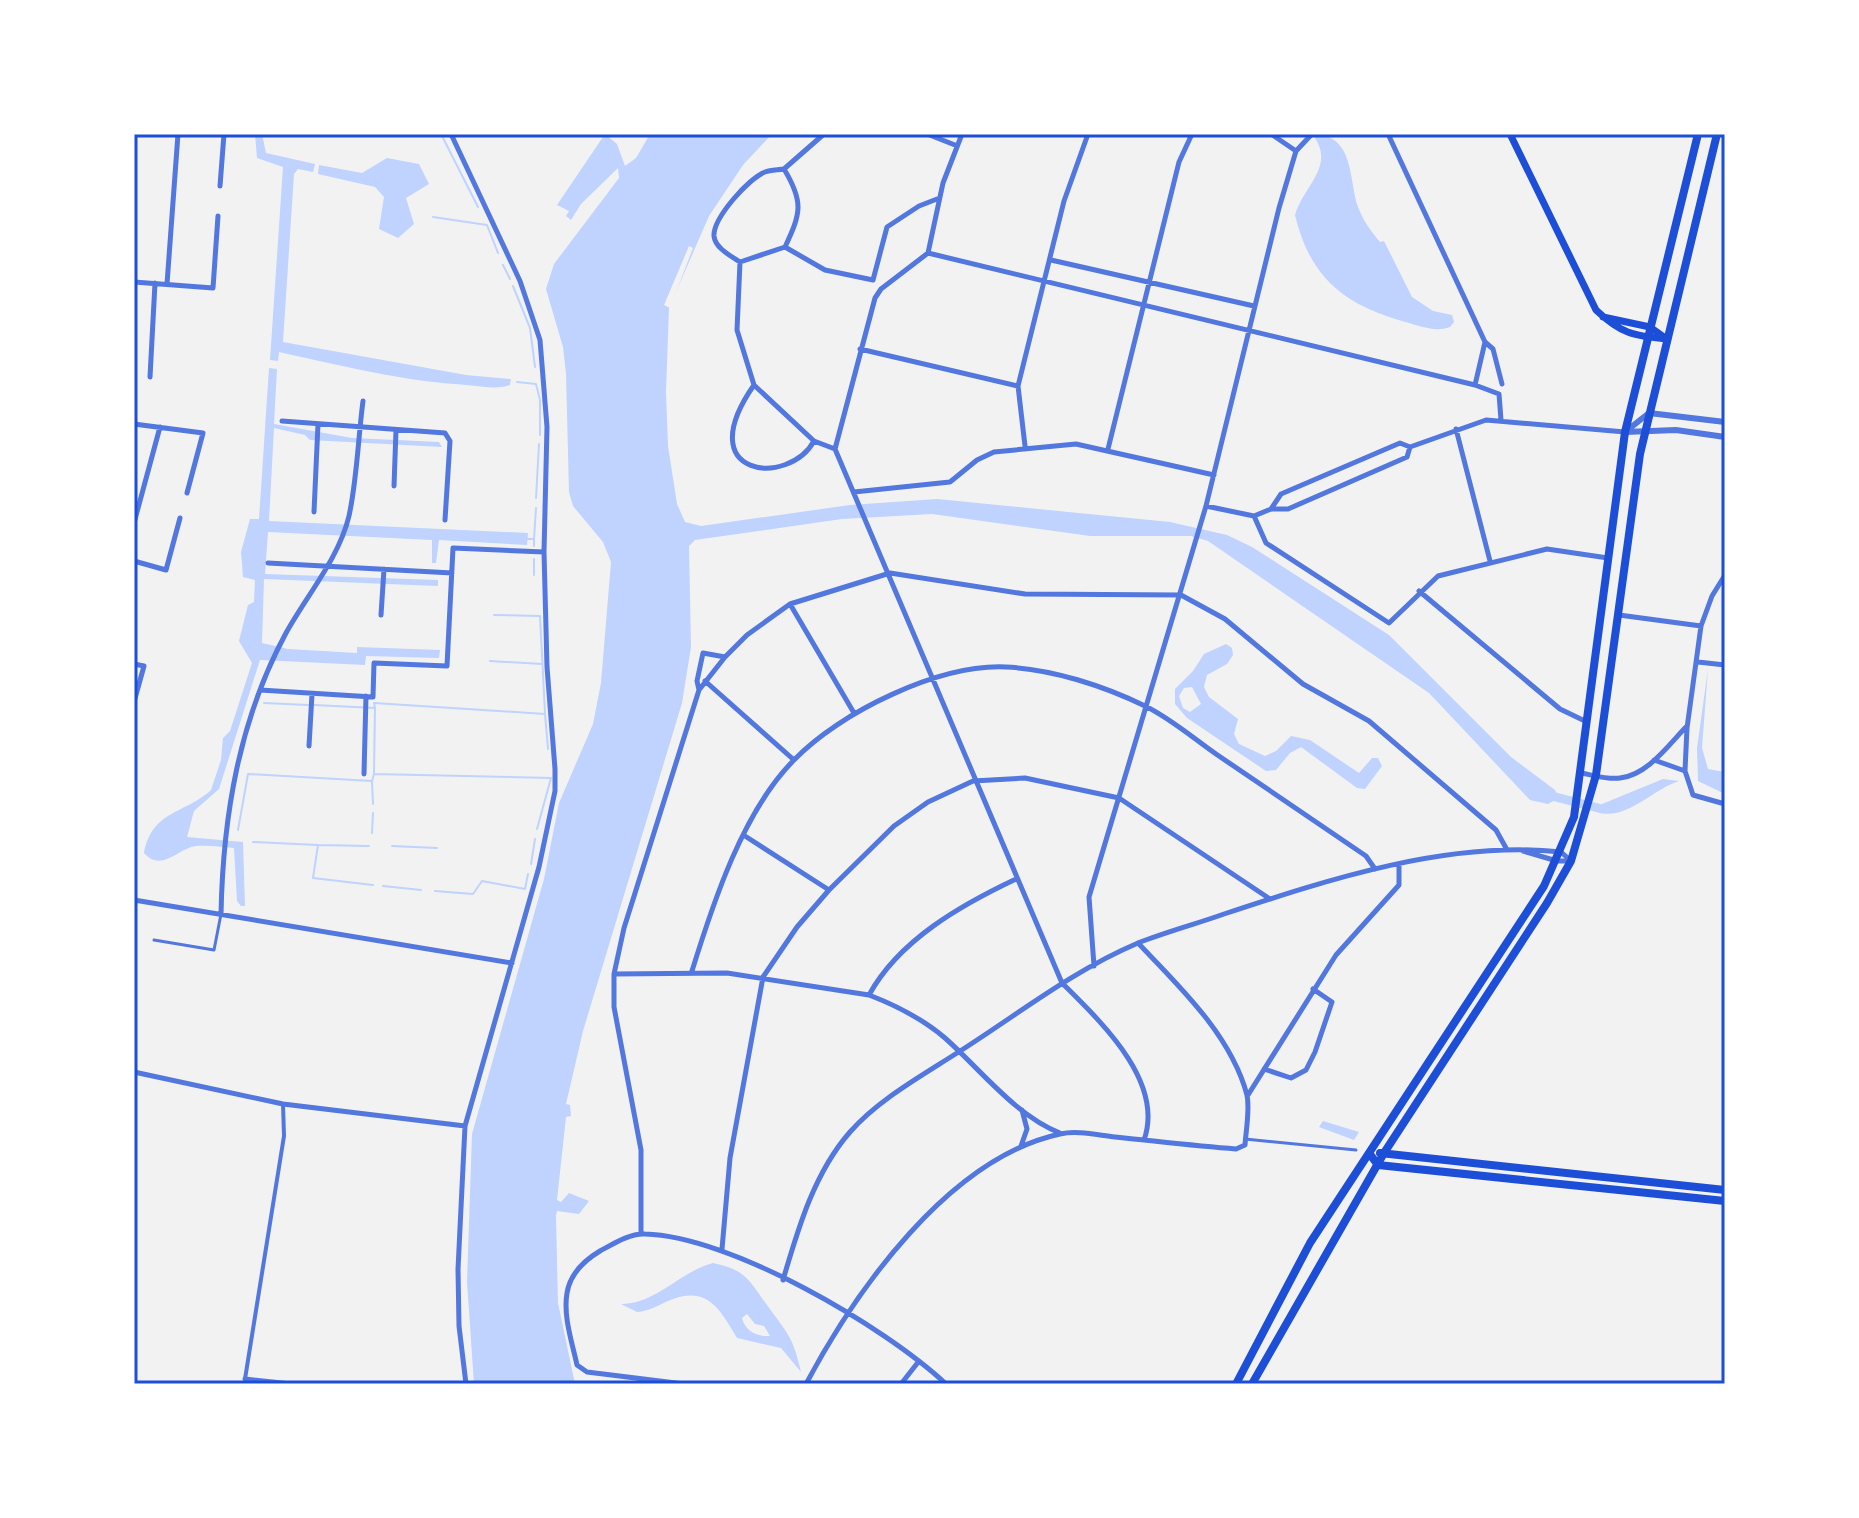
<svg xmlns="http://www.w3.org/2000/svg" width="1859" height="1518" font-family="'DM Sans',sans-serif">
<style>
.water{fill:#bfd3fe;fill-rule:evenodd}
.pier{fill:#f2f2f2}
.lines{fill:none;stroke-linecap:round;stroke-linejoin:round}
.stream{stroke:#bfd3fe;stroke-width:2}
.canal{stroke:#bfd3fe;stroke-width:9}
.service{stroke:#5277de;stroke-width:3}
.pedestrian{stroke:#5277de;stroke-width:4}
.minor{stroke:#5277de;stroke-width:5}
.tertiary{stroke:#5277de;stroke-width:6}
.secondary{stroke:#1d4ed8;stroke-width:7}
.primary{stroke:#1d4ed8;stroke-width:8}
.neatline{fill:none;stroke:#1d4ed8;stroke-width:3}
</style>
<rect width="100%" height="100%" fill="#f2f2f2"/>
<path class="water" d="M255,134h7l4,19 49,11 -2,8 -15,-3 -4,5 -11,168 183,33 45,4 -1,6c-15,5 -28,1 -43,0 -65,-4 -124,-19 -188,-33l-1,9 -8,-1 13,-193 -26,-9z
M605,134l12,10 8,22 11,-8 14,-24h122l-29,31 -34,51 -40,92 -3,84 2,54 9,58 8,18 16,4 149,-21 87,-6 233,23 57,13 25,12 137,88 122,122 44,33 4,8 -11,6 -18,-4 -101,-107 -221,-152 -17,-5h-101l-158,-22 -90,5 -147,21 -6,6 2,101 -9,56 -99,328 -17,73 4,1 1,11 -5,1 -9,83 4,2 8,-9 20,8 -10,13 -22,-3 -1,5 2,87 17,81h-101l-7,-102 5,-148 72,-255 15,-76 34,-79 8,-41 10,-121 -8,-20 -30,-36 -4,-14 -3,-118 -3,-27 -17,-58 8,-25 65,-86 -1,-10 -37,36 -10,16 -5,-4 3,-5 -12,-6z
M1312,134c41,0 37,41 45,70 5,15 13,26 23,38l4,-1 28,56 21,14 19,4 2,7 -4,5c-16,6 -32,-2 -48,-6 -59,-17 -92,-44 -107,-106 9,-30 42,-50 17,-81z
M387,158l32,6 10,20 -23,14 8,26 -16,14 -19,-9 5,-32 -9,-10 -57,-13 1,-9 43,8z
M269,368l8,1 -3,55 78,14 87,4 3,5 -132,-7 -5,-5 -31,-7 -5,93 259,12 -1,12 -88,-5 -3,23h-4v-23l-164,-8 -3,42 173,6v6l-174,-7 -2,64 26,6 69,4v-6l83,3 -1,8 -73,-2 -1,9 -105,-5 -41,129 -25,22 -7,26 56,5 2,64h-4l-4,-5 -3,-53c-12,-1 -26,-3 -38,-2 -18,2 -34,27 -52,7 8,-43 41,-39 67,-63l10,-30 2,-22 7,-7 22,-68 -13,-22 9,-36 6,-3 1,-22 -12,-3 -2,-25 9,-33h9z
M1226,644l6,4 1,7 -6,9 -20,11 -3,12 5,10 29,22 -4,15 5,10 26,12 11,-5 15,-15 19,4 49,33 13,-15h6l4,8 -17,23 -8,-1 -56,-41 -11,6 -14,17 -10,1 -79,-53 -12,-14v-15l18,-18 11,-17zM1192,687l9,17 -11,8 -7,-4 -4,-12 5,-8z
M1708,669l-6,79 6,21 17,3v22l-27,-13 -1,-33z
M1663,779l16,2c-24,7 -55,41 -80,31l3,-8z
M1323,1121l36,11 -5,8 -35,-13z
M713,1263c34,7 36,18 54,42 20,28 26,31 34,67l-20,-24 -44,-10c-17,-28 -29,-54 -69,-37 -11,5 -19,10 -31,11l-16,-8c35,0 60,-33 92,-41zM747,1314l8,10 9,2 6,10c-13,1 -25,-5 -28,-18z"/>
<path class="pier" d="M689,246l4,2 -23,60 -6,-3z"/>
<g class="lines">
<path class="stream" d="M441,134l37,73
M433,217l54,8 11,28
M503,265l7,14
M513,286l17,42 5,39
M517,382l19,2 4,16v35
M536,498l3,-54
M527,539h7v7
M534,539l2,-31
M534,575v-16
M494,615l46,1 5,97
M490,661l52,3
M264,703l44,2
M314,705l61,3 -1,65
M375,708l-1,-5 171,11 3,35
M372,781l1,23
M238,830l10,-56 124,7 2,-7 177,4 -14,51
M372,833l1,-20
M253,842l65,3 -5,33 60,7
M318,845l51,1
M392,846l45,2
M531,864l4,-25
M383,886l38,4
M435,891l38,3 9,-13 43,8 3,-15"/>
<path class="canal" d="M1548,795l54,14 9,-2"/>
<path class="service" d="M154,940l60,10 7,-36
M1245,1139l111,11"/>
<path class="pedestrian" d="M245,1379l39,-243 -1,-32"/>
<path class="minor" d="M451,134l69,147 20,59 7,87 -3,125 3,115 8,102v22l-16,76 -74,259 -7,143 1,57 7,58
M927,134l28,11
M1271,134l25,17
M1388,134l97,208
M784,169c20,33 17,44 1,78l-45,15c-9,-6 -25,-14 -26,-26 -1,-18 35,-58 51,-64 5,-2 13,-2 19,-3z
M784,169l40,-35
M220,186l4,-52
M785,247l40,23 48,10
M928,253l547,132 10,-43 8,7 9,35
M1051,260l203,46
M740,262l-3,68 17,55 60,56 21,8
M873,280l14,-53 32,-21 18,-7
M134,282l79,6 5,-72
M167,284l11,-150
M860,349l158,37
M150,377l5,-94
M754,385c-65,93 35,102 60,56
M1475,385l24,9 2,26
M282,421l163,12 5,8 -5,79
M134,424l69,9 -16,60
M1456,429l34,132
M1025,446l-7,-60 46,-185 24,-67
M835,449l227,534c38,38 103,98 82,157
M835,449l40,-151 6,-9 47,-36 15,-70 19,-49
M1108,449l71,-287 13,-28
M394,486l2,-56
M854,492l96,-10 27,-22 17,-8 82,-8 138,31
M1206,506l48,10
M1271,509l10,-15 119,-51 10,4 76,-27 139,12
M314,512l4,-88
M1254,516l12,27 123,80 49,-47 109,-27 61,9
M1254,516l17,-7h17l119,-52 3,-10
M134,523l26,-96
M134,561l32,9 14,-52
M268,563l184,10
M1725,575l-13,21 -11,30 -14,102 -2,43 8,24 32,9
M1419,591l141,118 27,13
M790,604l64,109
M381,615l3,-46
M1619,615l82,11
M1698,662l27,3
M134,664l10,2 -10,36
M705,681l89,79
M260,690l113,7 1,-34 73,3 6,-118 91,4
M699,690l-2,-9 6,-28 22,4 22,-22 43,-31 100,-31 135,21 156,1 44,24 78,65 66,37 127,109 10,18
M309,746l3,-52
M1654,760l31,11
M1581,773c12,2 27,7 39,5 28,-3 49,-34 67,-52
M364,774l2,-78
M745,836l84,54
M1523,851l34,10h14
M134,900l378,63
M221,914c2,-98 18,-194 65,-281 21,-38 53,-75 63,-117 8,-37 9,-77 14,-115
M1094,966l-5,-69 117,-391 73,-298 17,-57 16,-17
M692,971c21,-68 51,-160 102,-211 46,-48 145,-96 212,-93 46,2 98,19 139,39 25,12 48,32 71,48 50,34 100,68 150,102l9,13
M614,974l113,-1 142,22c26,10 55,25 76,43 36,32 70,77 115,95
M869,995c30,-55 92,-90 147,-116
M1264,1069l27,9 15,-8 9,-18 17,-50 -19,-13
M134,1072l149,32 182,22
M1248,1095l88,-140 63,-70v-21
M1021,1146l6,-17 -5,-19
M641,1233v-83l-27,-143v-33l10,-46 75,-238 26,-33
M722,1249l8,-91 33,-181 34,-50 32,-37 65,-64 34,-24 45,-21 52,-3 94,20 151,101
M783,1280c15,-51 31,-107 67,-148 28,-32 71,-56 107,-79 60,-38 115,-82 181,-110 28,-11 58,-19 86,-29 106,-35 225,-74 337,-62l10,9
M245,1379l46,5
M684,1384l-97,-12 -10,-7c-5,-23 -14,-49 -10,-72 3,-19 18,-33 33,-42 13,-7 30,-18 45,-17 85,2 239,92 301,150
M806,1384c50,-94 143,-226 254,-250 17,-4 37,1 55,3 40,4 80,9 121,12l9,-4c1,-15 5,-36 2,-50 -16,-60 -68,-109 -109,-152
M901,1384l18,-23"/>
<path class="tertiary" d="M1625,432l24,-19 76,9
M1625,432l51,-2 49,7"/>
<path class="secondary" d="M1510,134l86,176c24,23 37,26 71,29
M1603,317l47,10 14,10"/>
<path class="primary" d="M1369,1153l9,12 347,36
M1380,1153l345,37
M1236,1384l74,-141 234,-357 30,-69 51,-385 73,-298
M1252,1384l132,-231 163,-250 24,-42 25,-86 44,-321 77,-320"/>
</g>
<rect width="1859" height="1518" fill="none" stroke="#ffffff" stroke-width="272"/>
<rect x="136" y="136" width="1587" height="1246" class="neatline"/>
</svg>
